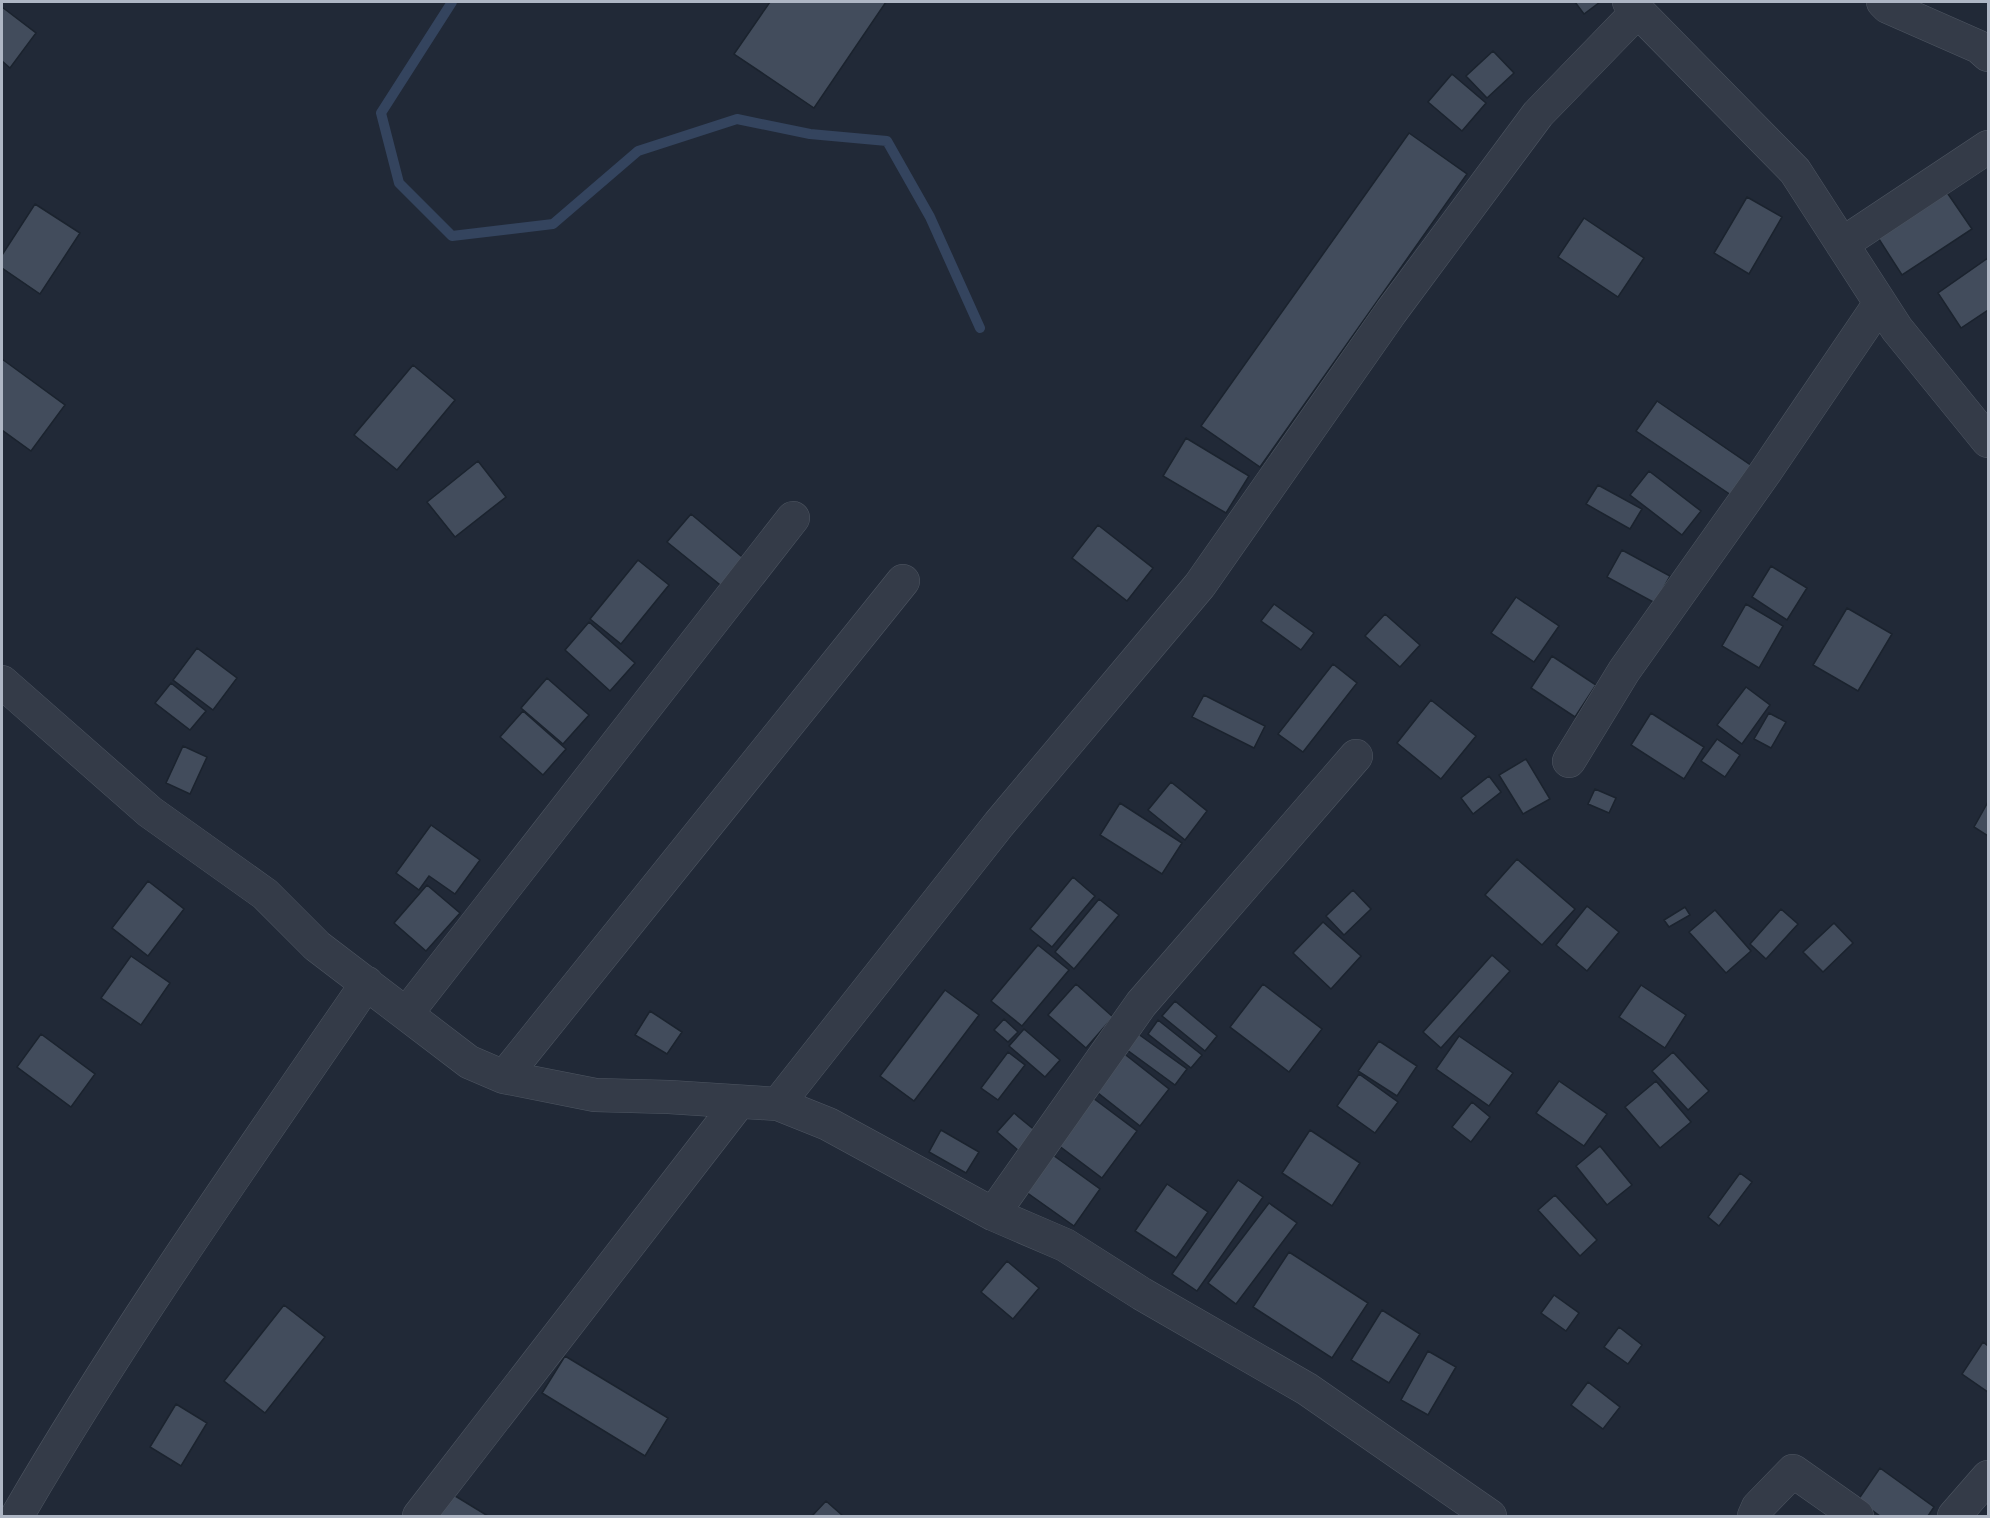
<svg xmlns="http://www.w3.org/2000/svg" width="1990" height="1518" font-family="'DM Sans',sans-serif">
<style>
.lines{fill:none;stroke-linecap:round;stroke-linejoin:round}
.stream{stroke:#34445e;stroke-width:10}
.building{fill:#424c5c;stroke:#1b232e;stroke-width:1.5}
.minor-casing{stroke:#4e5662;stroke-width:34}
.minor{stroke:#343b48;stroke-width:33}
</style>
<rect width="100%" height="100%" fill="#212937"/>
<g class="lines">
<path class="stream" d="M452,2l-71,111 18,70 53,53 101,-12 85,-73 99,-32 73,15 77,7 43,76 50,111"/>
</g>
<path class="building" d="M770,2h116l-72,106 -80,-54z
M1575,2h25l-16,12z
M2,7l34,26 -26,35 -8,-7z
M1493,51l21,22 -27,25 -21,-22z
M1452,74l34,29 -24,28 -34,-29z
M1409,133l58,41 -207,293 -59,-41z
M1946,191l26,38 -70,46 -25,-39z
M1747,197l35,20 -33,57 -35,-21z
M35,204l45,29 -40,61 -38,-26v-13z
M1584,218l60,40 -26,39 -60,-40z
M1988,258v52l-27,18 -23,-35z
M2,359l63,46 -34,46 -29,-21z
M413,365l42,35 -58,70 -43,-35z
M1657,401l95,65 -21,29 -95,-64z
M1186,438l63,38 -23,37 -63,-37z
M478,461l28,36 -51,40 -28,-35z
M1649,471l52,40 -19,24 -52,-40z
M1598,485l44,24 -12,20 -44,-25z
M691,514l56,47 -23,27 -57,-46z
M1098,525l55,43 -26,33 -55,-43z
M1622,550l48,26 -15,27 -48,-26z
M638,560l31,25 -48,59 -31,-25z
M1771,566l36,22 -20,32 -35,-23z
M1516,597l43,29 -25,36 -43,-29z
M1274,604l40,29 -13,17 -40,-29z
M1746,604l37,22 -24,42 -37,-22z
M1847,608l45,26 -34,57 -45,-26z
M1385,614l35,31 -20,22 -35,-31z
M589,622l46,41 -25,28 -45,-41z
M197,648l40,30 -24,32 -40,-30z
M1552,656l44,29 -21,32 -44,-29z
M1333,664l24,19 -54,69 -25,-18z
M547,678l42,37 -26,29 -42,-36z
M171,683l35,28 -16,19 -35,-27z
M1746,687l24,18 -28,39 -25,-19z
M1204,695l61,31 -11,22 -62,-31z
M1431,700l45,36 -35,43 -44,-36z
M523,711l43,38 -23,26 -43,-38z
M1651,713l53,34 -20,32 -53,-34z
M1769,713l17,9 -15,26 -17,-9z
M1717,739l23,16 -15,22 -24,-16z
M183,746l24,11 -17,37 -24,-11z
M1526,759l24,40 -27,15 -24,-39z
M1489,776l12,16 -28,22 -12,-16z
M1171,782l36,29 -22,29 -37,-30z
M1595,789l21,9 -7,15 -21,-9z
M1988,802v34l-14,-9z
M1120,803l62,40 -20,31 -62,-39z
M431,825l49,35 -25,34 -26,-18 -10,14 -23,-17z
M1517,859l58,50 -33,36 -57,-50z
M1073,877l22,19 -43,51 -22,-18z
M148,881l36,28 -36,47 -36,-28z
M427,885l33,28 -34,38 -32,-28z
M1353,890l18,19 -27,26 -18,-19z
M1099,899l20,16 -45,54 -19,-17z
M1587,906l32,26 -32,39 -31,-26z
M1685,907l5,8 -21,12 -5,-7z
M1781,909l17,15 -32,35 -16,-15z
M1715,910l36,41 -25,22 -37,-41z
M1323,922l38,34 -30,33 -38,-36z
M1834,923l19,20 -30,29 -20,-20z
M1038,945l31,25 -47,56 -31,-25z
M1492,955l18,16 -69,77 -18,-16z
M131,956l39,27 -29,42 -40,-27z
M1076,984l37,33 -27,31 -38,-33z
M1263,984l59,45 -33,43 -59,-45z
M1641,985l45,30 -21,33 -46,-31z
M945,990l34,25 -65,86 -34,-25z
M1175,1001l42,35 -12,15 -43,-35z
M650,1011l32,21 -15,22 -32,-19z
M1004,1019l14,13 -10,10 -14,-12z
M1158,1020l44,35 -11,13 -43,-34z
M1024,1029l36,31 -15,17 -36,-31z
M1134,1031l53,38 -12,16 -52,-38z
M41,1034l54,40 -24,33 -54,-40z
M1459,1036l54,37 -24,33 -53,-37z
M1379,1041l38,25 -20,30 -39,-25z
M1008,1052l17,13 -27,35 -17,-12z
M1122,1052l47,37 -29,37 -47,-37z
M1673,1052l36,39 -21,19 -36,-39z
M1359,1074l39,28 -23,31 -38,-27z
M1559,1081l48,33 -23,32 -48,-33z
M1656,1081l35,41 -31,26 -35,-41z
M1089,1095l48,36 -35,47 -48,-36z
M1472,1102l18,15 -19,25 -19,-15z
M1014,1113l23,19 -17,20 -23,-20z
M941,1130l38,22 -13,21 -37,-21z
M1310,1130l50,33 -28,43 -50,-33z
M1600,1146l32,39 -25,20 -31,-39z
M1046,1150l54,39 -26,37 -55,-39z
M1740,1173l12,9 -33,44 -11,-9z
M1238,1180l25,17 -66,94 -25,-17z
M1167,1184l41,28 -32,46 -41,-27z
M1555,1195l42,45 -17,16 -42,-46z
M1269,1203l28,20 -61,81 -28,-21z
M1289,1252l79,51 -36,55 -79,-51z
M1007,1261l32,27 -26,31 -32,-27z
M1554,1295l25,18 -13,18 -25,-18z
M284,1305l41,32 -60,76 -41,-32z
M1382,1310l38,24 -31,49 -38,-23z
M1619,1327l23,18 -14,19 -24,-17z
M1983,1342l5,4v46l-26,-18z
M1428,1351l28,16 -28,48 -27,-15z
M565,1356l103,62 -23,38 -103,-63z
M1588,1382l32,25 -17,22 -32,-24z
M176,1404l31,19 -26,43 -31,-19z
M1880,1468l54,39 -6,9h-48l-22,-16z
M452,1494l36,22h-51z
M826,1501l17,15h-31z"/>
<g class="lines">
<defs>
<path id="minor" d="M1629,2l166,169 102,158 91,112
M1883,2l5,5 91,40 9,8
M1842,244l146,-97
M2,682l148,130 115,82 52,52 152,116 35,15 91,18 74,2 109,7 50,20 165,90 72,31 77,49 165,95 183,127
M1569,761l55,-90 142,-200 114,-168
M407,1013l386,-495
M504,1077l399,-496
M778,1104l221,-280 201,-239 191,-273 147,-198 100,-103
M993,1214l148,-210 215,-248
M17,1516c107,-184 230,-358 350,-533
M419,1516l320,-414
M1754,1516l4,-9 35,-36 64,45
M1954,1516l34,-39"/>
</defs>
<use href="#minor" class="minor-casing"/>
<use href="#minor" class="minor"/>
</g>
<rect width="1990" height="1518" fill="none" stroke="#aeb6c4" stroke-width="6"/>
</svg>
